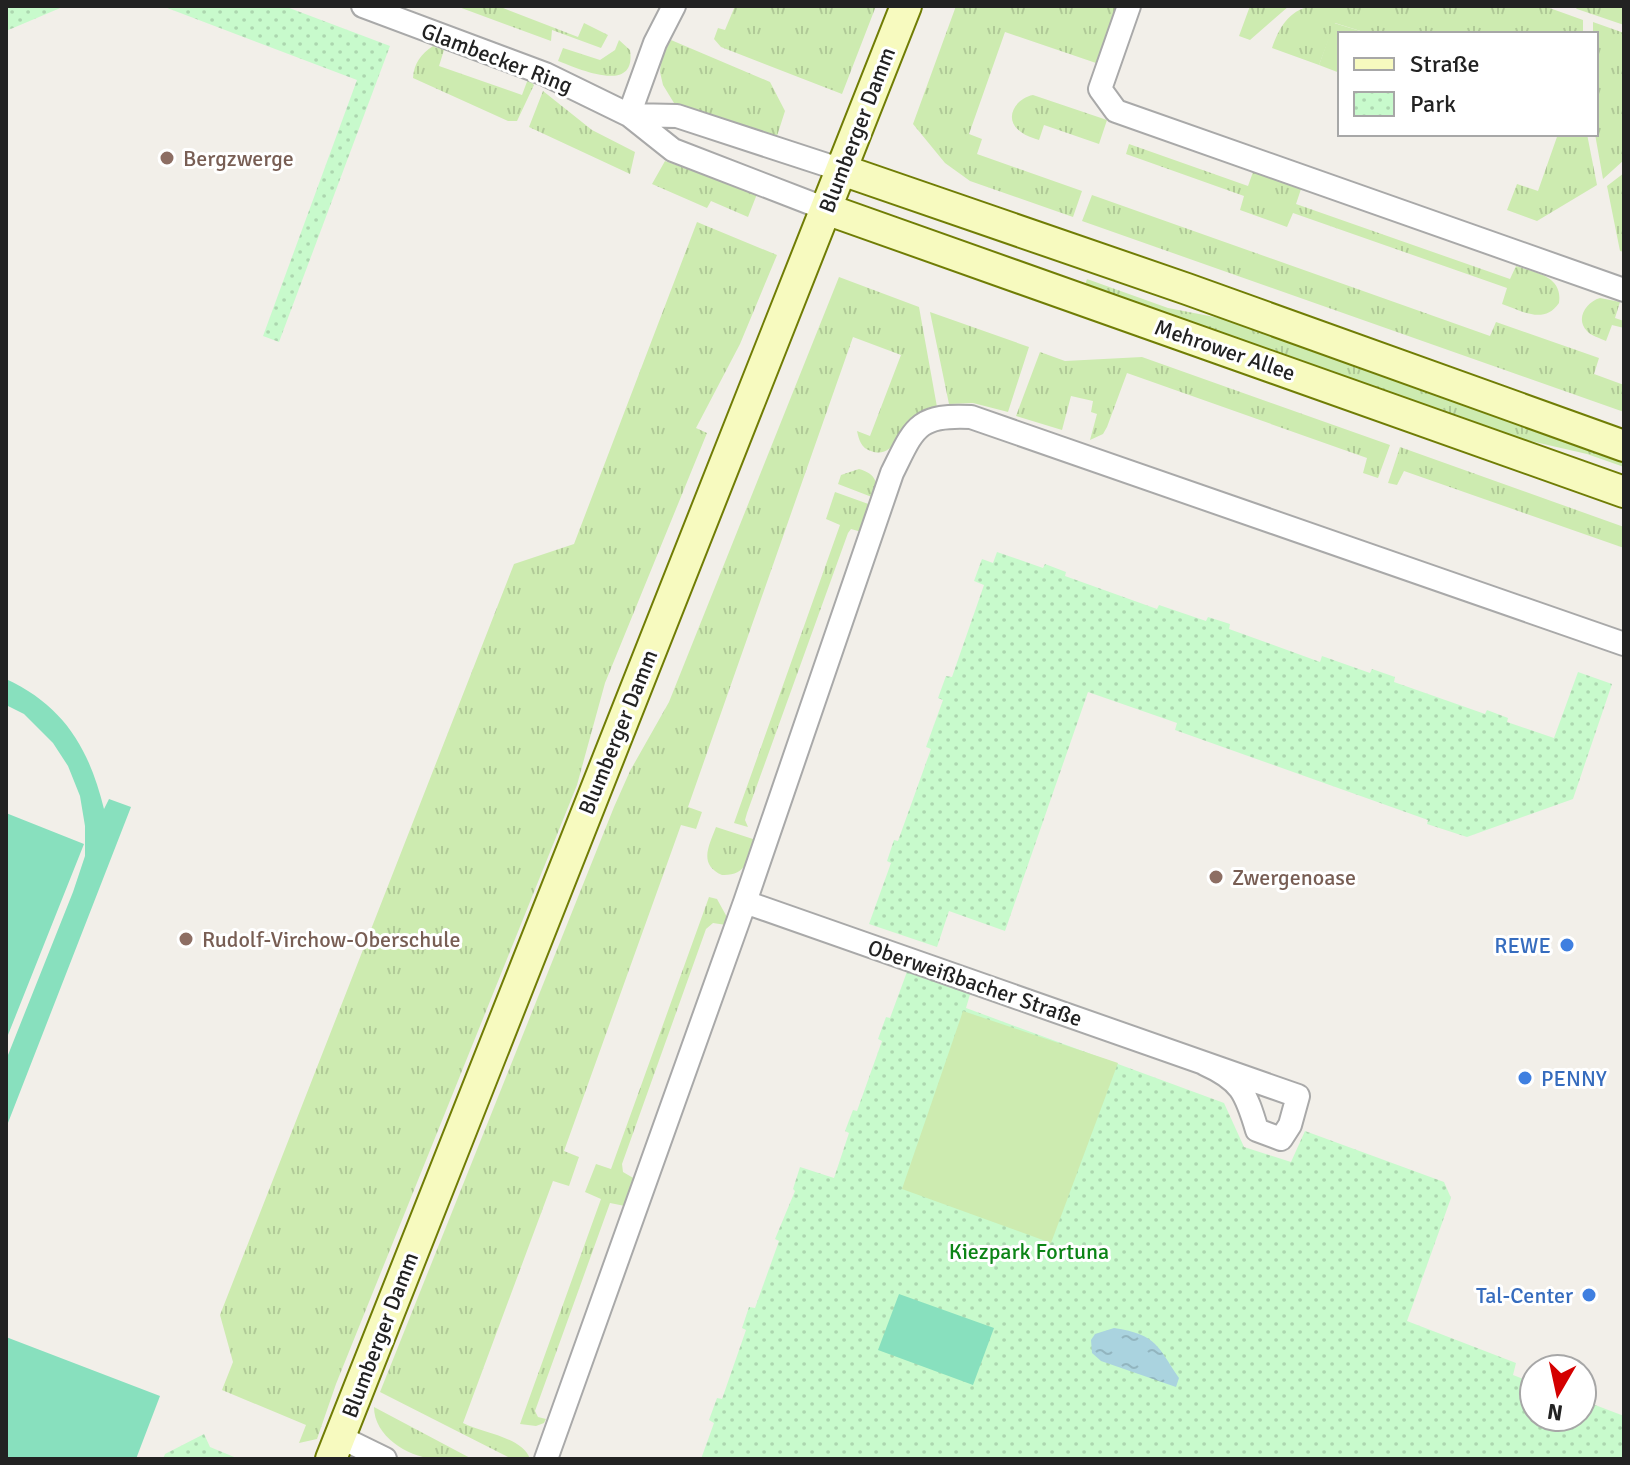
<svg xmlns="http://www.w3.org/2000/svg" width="1630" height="1465" font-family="Signika,sans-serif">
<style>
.grass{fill:url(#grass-tufts)}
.park{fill:url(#park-dots)}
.garden{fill:#cdebb0}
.pitch{fill:#88e0be}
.water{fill:url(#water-ripples)}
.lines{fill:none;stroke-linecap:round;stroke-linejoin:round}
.minor-casing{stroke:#a9a9a9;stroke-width:26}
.secondary-casing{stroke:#707d05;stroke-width:34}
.minor{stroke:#fff;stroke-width:22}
.secondary{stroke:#f7fabf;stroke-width:30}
.education-dot{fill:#8d6e63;stroke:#fff;stroke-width:3}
.shop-dot{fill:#3f7fe0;stroke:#fff;stroke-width:3}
.labels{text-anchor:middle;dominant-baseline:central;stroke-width:6;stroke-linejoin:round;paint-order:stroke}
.street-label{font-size:22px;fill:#222;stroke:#fff}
.education-label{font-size:22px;fill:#785e54;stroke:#fff;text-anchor:start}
.shop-label{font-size:22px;fill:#366cbe;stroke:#fff;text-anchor:end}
.park-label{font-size:22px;fill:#0c8416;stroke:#fff}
</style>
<defs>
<pattern id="grass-tufts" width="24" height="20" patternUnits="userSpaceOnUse" patternTransform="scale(2)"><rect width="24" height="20" fill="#cdebb0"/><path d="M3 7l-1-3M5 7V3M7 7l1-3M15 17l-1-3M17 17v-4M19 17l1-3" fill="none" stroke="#b0c997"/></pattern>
<pattern id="park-dots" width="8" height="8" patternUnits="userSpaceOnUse" patternTransform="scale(2)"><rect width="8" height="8" fill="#c8facc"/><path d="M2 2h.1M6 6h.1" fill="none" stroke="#acd6af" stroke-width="1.8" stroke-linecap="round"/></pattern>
<pattern id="water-ripples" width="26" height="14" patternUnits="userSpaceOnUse" patternTransform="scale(2)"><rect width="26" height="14" fill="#aad3df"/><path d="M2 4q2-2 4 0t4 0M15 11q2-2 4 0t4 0" fill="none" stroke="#92b5bf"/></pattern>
</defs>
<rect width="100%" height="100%" fill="#f2efe9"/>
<path class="grass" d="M456,6h42l80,31 6,-14 24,12 -7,13 -49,-18 -1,11z
M735,6h141l-34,88 -121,-47 -7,-8 4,-11 7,2z
M956,6h160l-20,57 -91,-31 -36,102 13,5 -5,15 105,37 -9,26 -103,-36 -25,-18 -32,-39z
M1250,6h39l-39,34 -11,-4z
M1311,6h233l39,14v14h-213l-35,-11 -16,42 -47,-17c7,-20 16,-37 39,-42z
M1574,6h50v19l-47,-16z
M1593,22l31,11v127l-21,19 -8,-45 1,-100h-3z
M619,40l11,10c7,46 -53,18 -72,11l5,-13 37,12 15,-10z
M671,40l99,42 15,29 -8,25 -103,-33 -11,-18 -3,-13 1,-13z
M433,46l11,4 -5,16 83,29 6,-16 6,6 -17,36h-9l-95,-43c1,-15 8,-24 20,-32z
M543,91l49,39 43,22 -5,22 -101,-47z
M1033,95l74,25 -8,24 -55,-19 -5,15c-6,-2 -13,-4 -18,-8 -19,-13 -5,-34 12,-37z
M1558,134h29l10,51 -60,36 -30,-11 10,-26 21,7z
M1129,144l119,42 5,-14 48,17 -5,15 214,75 6,-13c20,7 47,10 43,37 -15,22 -37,8 -57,1l5,-16 -214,-75 -6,14 -47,-17 4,-14 -118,-42z
M665,161l92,33 -9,23 -37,-16 -4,7 -55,-24z
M1624,173v79l-4,-1 -13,-65z
M1092,195l398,141 6,-14 103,36 -5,16 30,11v27l-542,-191z
M697,222l80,33 -37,89 -44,84 11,5 -102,250 -28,102 -241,599 -19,55 -18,4 7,-18 -84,-35 11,-28 -13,-47 294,-751 60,-20z
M839,277l80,30 18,100c-9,2 -17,5 -23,11 -13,11 -21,42 -43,33 -10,-3 -12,-11 -14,-20l13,5 31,-81 -48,-18 -165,470 14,5 -6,17 -15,-4 -117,326 15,6 -10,29 -16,-5 -90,242c19,10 60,14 67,36h-18l-132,-67 234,-585 16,-36 39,-69z
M1087,279l81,29 67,13 389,136v10l-37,-13 -91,-21 -412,-145z
M1600,298l20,4 -5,16 9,3v7l-12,-3 -6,16c-6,-3 -15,-5 -19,-10 -12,-12 -1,-29 13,-33z
M930,312l99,35 -21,65 -35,-9 -24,1z
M1040,352l25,9 77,-4 248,88 -12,33 -15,-5 4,-15 -240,-85 -20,54 -4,7 -13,6 7,-26 -6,-2 2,-11 -22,-5 -9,34 -46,-14z
M1400,447l224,80v21l-220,-77 -7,14 -9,-2z
M859,469c17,5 19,13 18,30l-39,-15 3,-9z
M835,492l39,14 -9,27 -14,-4 -3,4 -101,280 -2,7 3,7 -14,-4 106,-298 -14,-6z
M716,827l40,13c-7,19 -10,36 -34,35 -24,-11 -13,-29 -6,-48z
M709,897l8,2 11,20 -2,6 -13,-2 -7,6 -84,235 1,8 12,7 -10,27 -15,-3 -75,208 3,6 8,2 -2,4 -8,3 -16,-2 81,-225 -16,-7 11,-28 15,5z
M374,1407l98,52c-12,0 -26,2 -39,0 -26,-3 -59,-23 -59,-52z"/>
<path class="park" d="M6,6h59l-59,25z
M162,6h122l106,40 -111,296 -16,-6 94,-256z
M997,552l46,16 2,-4 21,8 -1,4 92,33 2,-4 47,16 2,-4 22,7 -1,5 91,33 2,-6 48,17 2,-4 23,8 -1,5 91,32 2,-4 21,8 -1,4 47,16 24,-66 34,12 -39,115 -106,38 -40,-13 1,-4 -253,-90 2,-7 -89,-31 -83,239 -56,-20 -12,36 -68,-23 22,-61 -4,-2 7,-21 4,1 33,-92 -5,-2 17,-47 -5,-2 8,-22 6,1 32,-92 -10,-4 8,-22 11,4z
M908,969l63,22 -5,17 258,95 20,44 47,15 14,-31 139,51 7,16 -44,123 109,42 -3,12 21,8v34h48v-17l42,16v43h-923l13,-36 -5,-3 8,-22 5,1 24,-69 -4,-2 7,-21 6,1 24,-67 -4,-2 20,-48 -2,-2 7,-22 34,11 15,-45 -4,-2 8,-21 4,1 25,-70 -4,-2 8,-22 4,1z
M204,1434l6,13 29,12h-76l2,-5z"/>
<path class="garden" d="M1334,23l36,11h-30v39l-21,-8z
M963,1011l155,52 -67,180 -149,-54z"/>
<path class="pitch" d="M6,679c58,27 83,69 98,130l5,-10 22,8 -125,321v-68l67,-168 12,-36v-30l-5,-30 -12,-30 -15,-23 -29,-29 -18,-9z
M6,813l78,31 -78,196z
M899,1294l95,34 -21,57 -95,-35z
M6,1337l154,59 -24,63h-130z"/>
<path class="water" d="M1114,1328c44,7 43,18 65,50l-3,9 -75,-26 -9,-8 -1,-13 4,-6z"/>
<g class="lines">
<defs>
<path id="minor" d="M363,6l182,68 84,41 44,35 153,59
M1129,6l-29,83 16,22 508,179
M629,115l48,1 165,54
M629,115l26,-72 19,-37
M745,902l553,194 -8,29 -9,14 -24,-9c-11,-37 -16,-50 -52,-66
M340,1437l45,22
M546,1459l199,-557 147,-429c22,-44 24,-59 79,-56l653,227"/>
<path id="secondary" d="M842,170l345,119 437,157
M826,209l798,283
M331,1459l575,-1453"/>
</defs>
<use href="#minor" class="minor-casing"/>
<use href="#secondary" class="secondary-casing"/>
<use href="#minor" class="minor"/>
<use href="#secondary" class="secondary"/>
</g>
<g class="education-dot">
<circle cx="167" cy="158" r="8"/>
<circle cx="1216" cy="877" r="8"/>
<circle cx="186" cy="939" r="8"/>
</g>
<g class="shop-dot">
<circle cx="1567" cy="945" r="8"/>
<circle cx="1525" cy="1078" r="8"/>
<circle cx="1589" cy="1295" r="8"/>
</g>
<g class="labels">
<g class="street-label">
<text transform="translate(497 58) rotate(21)">Glambecker Ring</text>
<text transform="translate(857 130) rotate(-69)">Blumberger Damm</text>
<text transform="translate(1225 350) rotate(19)">Mehrower Allee</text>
<text transform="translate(618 732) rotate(-68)">Blumberger Damm</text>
<text transform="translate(975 983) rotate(19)">Oberweißbacher Straße</text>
<text transform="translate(380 1335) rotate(-69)">Blumberger Damm</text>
</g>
<g class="education-label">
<text x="183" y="158">Bergzwerge</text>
<text x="1232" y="877">Zwergenoase</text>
<text x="202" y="939">Rudolf-Virchow-Oberschule</text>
</g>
<g class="shop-label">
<text x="1551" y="945">REWE</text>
<text x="1541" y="1078" text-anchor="start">PENNY</text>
<text x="1573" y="1295">Tal-Center</text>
</g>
<g class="park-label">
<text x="1029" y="1251">Kiezpark Fortuna</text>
</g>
</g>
<rect width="1630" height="1465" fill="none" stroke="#222222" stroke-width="16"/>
<rect x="1338" y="32" width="260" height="104" fill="#ffffff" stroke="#a7a7a7" stroke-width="2"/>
<rect x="1354" y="58" width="40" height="12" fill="#f7fabf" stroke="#a7a7a7" stroke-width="2"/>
<text x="1410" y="72" font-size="24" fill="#222222">Straße</text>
<rect x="1354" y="92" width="40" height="24" fill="url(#park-dots)" stroke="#a7a7a7" stroke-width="2"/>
<text x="1410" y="112" font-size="24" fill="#222222">Park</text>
<g transform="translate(1558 1393) rotate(189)"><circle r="38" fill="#ffffff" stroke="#a7a7a7" stroke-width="2"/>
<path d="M0-6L14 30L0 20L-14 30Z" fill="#d40000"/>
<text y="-12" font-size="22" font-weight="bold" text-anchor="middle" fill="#222222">N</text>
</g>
</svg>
